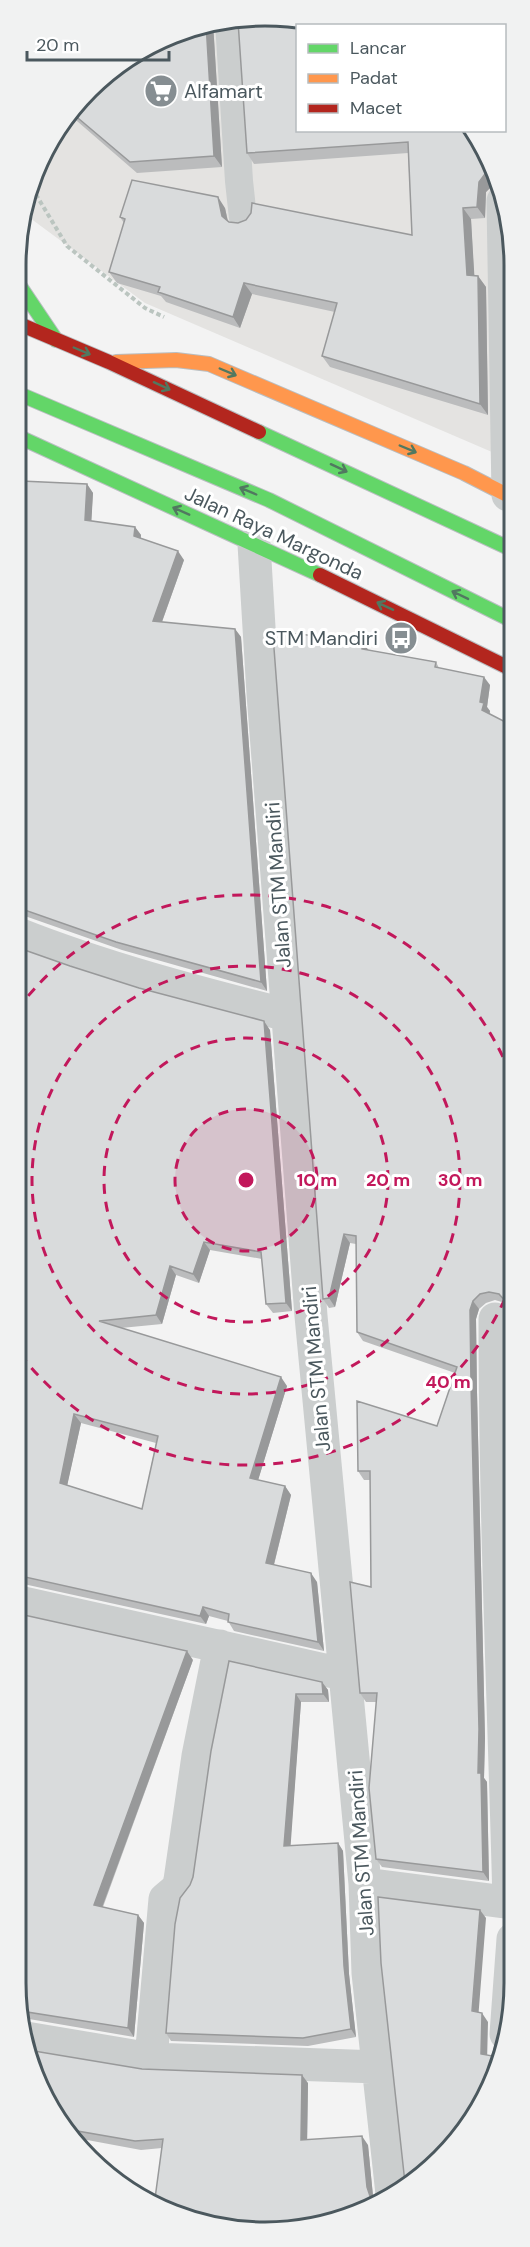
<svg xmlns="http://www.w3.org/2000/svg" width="530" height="2247" font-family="'DM Sans',sans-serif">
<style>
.commercial{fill:#e4e3e1}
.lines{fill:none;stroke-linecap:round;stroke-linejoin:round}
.fast-casing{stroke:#b9bec1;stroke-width:16}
.slow-casing{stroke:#b9bec1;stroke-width:16}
.jam-casing{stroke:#b9bec1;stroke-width:16}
.path{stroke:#bbc5c0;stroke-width:4;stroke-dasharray:4.5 3;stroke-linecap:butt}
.lane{stroke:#cbcece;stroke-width:28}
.street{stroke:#cbcece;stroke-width:33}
.fast{stroke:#63d668;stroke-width:14}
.slow{stroke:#ff974d;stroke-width:14}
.jam{stroke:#b3261e;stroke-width:14}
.wall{fill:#bbbcbd;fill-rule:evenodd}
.shaded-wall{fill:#98999a}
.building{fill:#d9dbdc;stroke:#98999a;stroke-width:1.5;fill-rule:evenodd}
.oneway{stroke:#517860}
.ring{fill:none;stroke:#c2185b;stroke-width:3;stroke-dasharray:10 8}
.labels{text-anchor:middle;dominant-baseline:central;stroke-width:6;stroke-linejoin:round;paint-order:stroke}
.poi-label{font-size:20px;fill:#4b585e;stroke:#fff;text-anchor:start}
.street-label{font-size:20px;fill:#4b585e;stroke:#fff}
.rim{fill:none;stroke:#4b585e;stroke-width:3}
.centre{fill:#c2185b;stroke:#fff;stroke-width:3}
.ring-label{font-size:18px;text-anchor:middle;font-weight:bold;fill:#c2185b;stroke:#fff;stroke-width:6;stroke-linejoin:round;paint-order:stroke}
</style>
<rect width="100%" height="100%" fill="#f3f3f3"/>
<path class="commercial" d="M298,17v113l191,25 24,78v228l-368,-158 -115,-85 -5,-8 24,-70 64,-74 88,-43z"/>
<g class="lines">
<defs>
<path id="fast" d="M17,282l39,58
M17,393l252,107 244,121
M259,432l254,118
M17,436l303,139"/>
<path id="slow" d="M116,362l60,-2 33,4 255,109 49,25"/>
<path id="jam" d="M17,323l92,39 150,70
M320,575l193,95"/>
</defs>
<use href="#fast" class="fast-casing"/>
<use href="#slow" class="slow-casing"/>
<use href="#jam" class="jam-casing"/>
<path class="path" d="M32,188l35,58 78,62 19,9"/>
<path class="lane" d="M229,22l10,159 4,37"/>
<path class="street" d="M503,201l5,294
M254,544l9,150 48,622 54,568 3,89 24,221
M16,933c88,35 180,59 271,82
M495,1319c0,194 9,389 14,583
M15,1601l332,74
M365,1884l148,19
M506,2034l7,-95
M26,2038l125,21 227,8
M151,2059l14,-160 13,-11 2,-8 18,-124 22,-110"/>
<use href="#fast" class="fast"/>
<use href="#slow" class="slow"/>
<use href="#jam" class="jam"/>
</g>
<path class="wall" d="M201,23h12l9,144 -85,6 -67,-58 43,-49z
M472,130l17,25 9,29 -5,1 -7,7 -1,26 -14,1 3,57h4l8,11 2,128 -158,-48 -8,-11 13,-44 -83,-18 -12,34 -74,-26 -5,-6 -44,-13 -8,-11 15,-49 -4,-6 105,-9 3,13 1,1 183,13 -4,-82 -154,11 -7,-11z
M17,479l4,2 66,3 6,9 -2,28 44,6 6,8v3l43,22 -22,62 73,7 6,8 26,354 -145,-41 -100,-35h-6z
M368,650l68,12 3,6 51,17 -3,22 3,4 18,599 -3,-7 -10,-3 -9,3 -7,6 -3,10 1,73 8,346 -1,40 3,4 2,99 -107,-14 -6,-8 1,-157h-11l-6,-9 11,-106 -1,-107h-6l-6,-9 79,-45 18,-53 -92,-32 -6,-9 -1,-88 -6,-1 -15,64 -6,1 -6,-9z
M16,947l54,19 200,64 22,281 -19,2 -7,-9 -4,-45 -52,-9 -11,33 -23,-8 -14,49 -41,4 166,58 -29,94 27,6 6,9 -17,70 43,17 7,69 -90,-20 -6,-10 -19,-5 -3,8 -187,-41h-4zM81,1423l75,20 -14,66 -75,-24z
M193,1660l-90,247 35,8 6,8 -10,114 -105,-18 -6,1 -8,-38z
M229,1661l93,21 6,8 1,12h-28l-11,144 48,-3 5,8 6,123 7,63 -48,9 -137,-5 -5,-8z
M142,2069l166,14 -1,57 61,5 5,51 -211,-48 -21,2 -70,-13 -37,-60z"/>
<path class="shaded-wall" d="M206,23h7l9,144 -8,-11z
M485,174l8,11 -7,7 -1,26 -8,-11 2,-25z
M218,197l7,11 4,19 -7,-11z
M463,208l8,11 4,67 -8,-11z
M478,276l8,11 2,128 -8,-11z
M244,283l8,11 -12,34 -7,-11z
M87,484l6,9 -2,36 -6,-9z
M135,527l6,8 -1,9 -6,-8z
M178,551l6,9 -25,70 -6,-9z
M235,629l6,8 26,354 -6,-9z
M363,642l6,9 -7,-2z
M484,677l6,8 -3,22 3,4 -2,8 -6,-9 -2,-8z
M264,1021l6,9 22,281 -6,-8z
M344,1234l6,9 -15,64 -6,-9z
M204,1242l6,8 -11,33 -6,-9z
M170,1266l6,9 -14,49 -6,-9z
M473,1301l6,8 -3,10 1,73 8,346 -1,40 3,4 2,99 -6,-9 -5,-99 -7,-390 -1,-73z
M281,1377l6,9 -31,101 -6,-9z
M74,1414l7,9 -15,68 -6,-8z
M285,1486l6,9 -19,77 -6,-9z
M311,1573l6,9 7,69 -6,-9z
M203,1607l6,9 -3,8 -6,-8z
M187,1651l6,9 -93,253 -6,-8z
M322,1682l6,8 1,12 -6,-8z
M296,1694l5,8 -11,152 -6,-8z
M338,1843l5,8 6,123 7,63 -5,-8 -7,-63z
M480,1910l6,8 -8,102 -6,-9z
M138,1915l6,8 -10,114 -6,-9z
M482,2013l6,9 -1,40 -6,-8z
M302,2075l6,8 -1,66 -6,-9z
M362,2136l6,9 5,51 3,6 -6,-6 -3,-9z"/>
<path class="building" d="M298,17l27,9h-28v104h175l17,25 5,17 -9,2 -6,8 -2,25 -14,1 4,67 11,1 2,128 -158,-48 15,-53 -93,-20 -11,34 -75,-25 2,-5 -51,-15 16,-53 -5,-2 12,-37 86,17 4,19 7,6 9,1 8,-3 5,-7 1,-10 160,32 -4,-93 -161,11 -9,-132z
M201,23h5l8,133 -84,6 -58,-49 41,-47z
M17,479l4,2 66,3 -2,36 50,7 -1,9 44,15 -25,70 82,8 26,353 -145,-40 -100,-35z
M299,634l64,8 -1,7 74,13 -1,5 49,10 -4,25 4,1 -2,7 31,16v845l-5,-261 -3,-9 -6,-7 -10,-2 -9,2 -7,7 -3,9 1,73 8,346 -1,44h3l2,99 -107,-13 -7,-71 8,-95h-17l-10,-111 21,5 -1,-116h-12l-1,-70 80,25 20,-59 -100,-35 -1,-96 -12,-2 -15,64 -6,1 -50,-664z
M16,947l54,19 69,22 125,33 22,282 -20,1 -5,-52 -57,-10 -11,32 -23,-8 -14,49 -57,6 182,56 -31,101 35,8 -19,77 45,10 7,69 -90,-20 1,-8 -26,-7 -3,9 -184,-41zM74,1414l84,22 -16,73 -82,-26z
M15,1613l172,38 -93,254 44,10 -10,113 -107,-17 -6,-29z
M229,1661l93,21 1,12h-27l-12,152 54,-3 6,123 7,63 -48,9 -137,-5 9,-109 5,-26 10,-13 3,-8 18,-126z
M378,1897l102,13 -8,101 10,2 -1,41 11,2 4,-13h7l-21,64 -65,73 -13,7 1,-4 -24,-220z
M28,2050l114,19 160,6 -1,65 61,-4 5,51 3,9 7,6 -32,17 -97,12 -94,-25 9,-67 -28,2 -69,-12 -32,-52z"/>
<defs><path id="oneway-shaft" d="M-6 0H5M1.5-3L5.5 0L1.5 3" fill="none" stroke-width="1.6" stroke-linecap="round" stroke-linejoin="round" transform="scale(1.5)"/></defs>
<g class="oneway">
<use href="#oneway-shaft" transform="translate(82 351) rotate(23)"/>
<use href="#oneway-shaft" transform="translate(228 372) rotate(23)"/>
<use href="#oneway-shaft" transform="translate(162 386) rotate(25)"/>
<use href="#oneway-shaft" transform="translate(408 449) rotate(23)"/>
<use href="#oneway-shaft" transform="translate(339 468) rotate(25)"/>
<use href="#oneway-shaft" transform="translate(248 491) rotate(-157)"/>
<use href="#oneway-shaft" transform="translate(181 511) rotate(-156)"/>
<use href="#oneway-shaft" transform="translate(460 595) rotate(-154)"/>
<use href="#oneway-shaft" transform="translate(385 606) rotate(-155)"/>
</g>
<circle cx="246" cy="1180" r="71" fill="#c2185b" fill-opacity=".12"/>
<g class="ring">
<circle cx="246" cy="1180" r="71"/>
<circle cx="246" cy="1180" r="142"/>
<circle cx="246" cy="1180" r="214"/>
<path d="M512 1282A285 285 0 0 1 17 1350M17 1010A285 285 0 0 1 512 1078"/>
</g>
<defs>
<symbol id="supermarket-disc" viewBox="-11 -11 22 22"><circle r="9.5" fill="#868e92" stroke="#fff"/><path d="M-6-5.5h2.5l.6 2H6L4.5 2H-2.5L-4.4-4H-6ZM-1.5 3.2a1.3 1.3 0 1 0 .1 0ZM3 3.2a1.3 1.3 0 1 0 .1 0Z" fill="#fff"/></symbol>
<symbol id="bus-disc" viewBox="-11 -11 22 22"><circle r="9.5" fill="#868e92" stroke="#fff"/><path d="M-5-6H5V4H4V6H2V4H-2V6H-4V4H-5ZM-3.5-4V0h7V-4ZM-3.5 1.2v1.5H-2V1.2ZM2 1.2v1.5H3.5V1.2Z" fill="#fff"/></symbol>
</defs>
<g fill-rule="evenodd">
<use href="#supermarket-disc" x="142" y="72" width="38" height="38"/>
<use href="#bus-disc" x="382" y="619" width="38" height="38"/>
</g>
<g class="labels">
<g class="poi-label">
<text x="184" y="91">Alfamart</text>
<text x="378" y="638" text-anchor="end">STM Mandiri</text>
</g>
<g class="street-label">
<text transform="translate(274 533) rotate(25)">Jalan Raya Margonda</text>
<text transform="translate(278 885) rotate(-94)">Jalan STM Mandiri</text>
<text transform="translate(316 1369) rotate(-95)">Jalan STM Mandiri</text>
<text transform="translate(361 1853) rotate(-94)">Jalan STM Mandiri</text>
</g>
</g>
<path d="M0 0H530V2247H0ZM265 26H265A239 239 0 0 1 504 265V1983A239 239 0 0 1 265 2222H265A239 239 0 0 1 26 1983V265A239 239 0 0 1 265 26Z" fill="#f1f2f2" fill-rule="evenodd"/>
<path class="rim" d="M265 26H265A239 239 0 0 1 504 265V1983A239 239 0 0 1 265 2222H265A239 239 0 0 1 26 1983V265A239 239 0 0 1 265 26Z"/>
<circle cx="246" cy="1180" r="9" class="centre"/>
<g class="ring-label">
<text x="317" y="1186">10 m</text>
<text x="388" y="1186">20 m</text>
<text x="460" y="1186">30 m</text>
<text x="448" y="1388">40 m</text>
</g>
<rect x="296" y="24" width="210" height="108" fill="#ffffff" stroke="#b7bcbf" stroke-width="1.5"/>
<rect x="308" y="44" width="30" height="9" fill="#63d668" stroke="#b7bcbf" stroke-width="1.5"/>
<text x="350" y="54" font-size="18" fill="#4b585e">Lancar</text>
<rect x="308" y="74" width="30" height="9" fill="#ff974d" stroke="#b7bcbf" stroke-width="1.5"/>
<text x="350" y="84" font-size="18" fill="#4b585e">Padat</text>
<rect x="308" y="104" width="30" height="9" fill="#b3261e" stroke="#b7bcbf" stroke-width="1.5"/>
<text x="350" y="114" font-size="18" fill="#4b585e">Macet</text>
<path d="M27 51v9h142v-9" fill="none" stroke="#4b585e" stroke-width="3"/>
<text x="36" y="51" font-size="18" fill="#4b585e" stroke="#ffffff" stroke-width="4.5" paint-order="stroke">20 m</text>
</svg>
